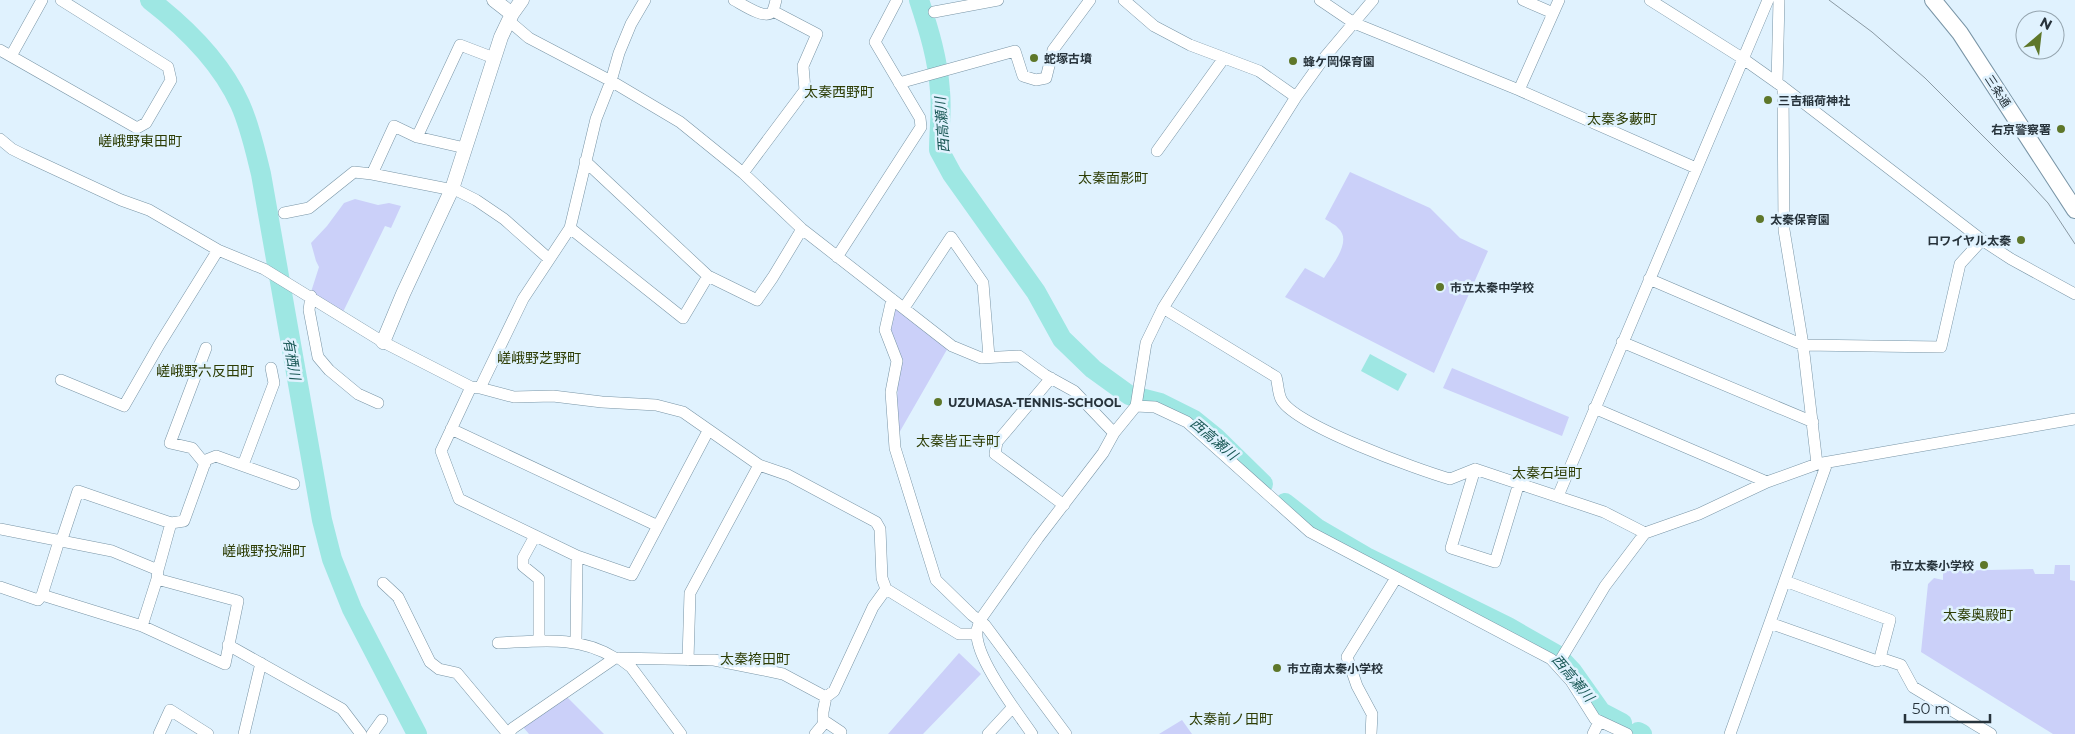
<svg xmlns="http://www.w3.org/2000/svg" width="2075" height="734" font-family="Montserrat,'Noto Sans JP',sans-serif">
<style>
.green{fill:#cbd0f9}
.water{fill:#9ee7e3}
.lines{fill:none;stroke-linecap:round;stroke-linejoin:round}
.river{stroke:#9ee7e3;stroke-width:20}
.minor-casing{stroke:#7995a6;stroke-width:12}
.tertiary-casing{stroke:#7995a6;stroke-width:15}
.secondary-casing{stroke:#7995a6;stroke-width:18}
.minor{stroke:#fff;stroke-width:11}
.tertiary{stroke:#fff;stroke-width:14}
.secondary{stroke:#fff;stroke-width:16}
.tram{stroke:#8a99a3;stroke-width:1}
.poi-dot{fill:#5e772a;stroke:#e0f2fe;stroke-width:2}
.labels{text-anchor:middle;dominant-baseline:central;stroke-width:5;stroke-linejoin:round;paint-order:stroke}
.poi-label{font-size:12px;font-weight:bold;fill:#27333b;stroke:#e0f2fe;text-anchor:start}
.street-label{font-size:12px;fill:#27333b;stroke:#e0f2fe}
.neighbourhood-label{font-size:14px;fill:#2d3d05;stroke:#e0f2fe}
.water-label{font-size:14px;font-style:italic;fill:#1a5856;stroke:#e0f2fe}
</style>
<rect width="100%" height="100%" fill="#e0f2fe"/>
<path class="green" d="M1350,172l80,36 30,30 28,13 -54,122 -149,-76 20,-29 19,10c8,-13 29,-37 14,-50 -3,-4 -9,-6 -13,-9z
M355,199l23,6 11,-2 12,3 -10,22 -6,-2 -42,86 -32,-20 8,-25 -3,-6 -5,-18 16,-17 17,-23z
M893,302l56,44 -54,94 4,-78 -10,-23z
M1452,368l117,49 -7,19 -119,-48z
M2055,565h15v15l5,1v153h-22l-132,-82 7,-68 6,-6 9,2v-9l90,-2 2,5h19z
M959,653l22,21 -58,60h-35z
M567,697l37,37h-75l-6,-7z
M1182,720l10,14h-33z"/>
<path class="water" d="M1370,354l37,20 -9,17 -37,-20z"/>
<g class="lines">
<path class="river" d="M150,0c35,27 71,62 90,104 10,22 15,46 21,70l61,346 10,39 20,50 65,125
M919,0c10,30 19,60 21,91 2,19 -1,40 -1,59l13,24 84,118 26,47 31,30 36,26 31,8 34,17 21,17 48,47
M1285,503l33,26 48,28 142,70 49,28 15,16 29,41 21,11
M1638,732l4,2"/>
<defs>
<path id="minor" d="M734,0c8,4 31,20 38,12 2,-3 3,-8 4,-12
M1124,0l30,26 36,19 69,26 37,26
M1320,0l34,23 165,67 177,78
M1523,0l30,13
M1650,0l92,58 41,29 199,153 29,19 64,35
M934,12l64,-12
M509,21l20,17 82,43 69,41 63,51 59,56 150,117 29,12 38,-2 26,19 29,16 40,42
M0,50l137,78 9,-5 25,-43 -3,-13 -107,-67
M11,56l31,-56
M899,83l116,-32 8,25 13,4 10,-2 7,-28 37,-50
M1777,83l2,-83
M1783,87l1,143 19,115 14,119
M1519,90l40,-90
M417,137l43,-92 34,13
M0,139l12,10 12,6 97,45 28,10 69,40 46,19 119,73 88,45 9,1 34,9 39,-1 49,6 54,3 27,7 76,53 29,10 88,47 4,7 2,49 4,11 73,45h18
M1157,151l67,-93
M585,161l123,115 49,24 16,-23 29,-48
M743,173l62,-83 -2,-24 14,-32 -44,-23
M372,174l22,-48 23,11 48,11
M284,213l25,-5 45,-36 18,2 86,17 18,9 28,19 44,39
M570,228l113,90 25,-42
M837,257l84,-130 -1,-9 -45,-76 22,-42
M1649,279l154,66 138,2 19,-83 22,-24
M311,296l-2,14 9,47 11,13 29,24 20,9
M892,299l-7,31 12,31 -6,31 4,56 41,132 36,35 13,10 81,109
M904,308l47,-71 32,46 6,74
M1163,308l113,69c2,6 2,16 5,22 12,26 138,71 169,80l25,-10 129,43 41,21
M1622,342l191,80
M1051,378l-54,64 -2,12 69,51
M61,380l63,26 35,-61 59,-95
M471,387l-30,64 18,48 118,57 55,19 76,-144
M480,388l43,-89 47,-71 26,-109 15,-38 8,-28 12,-29 14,-24
M1136,406l19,1 32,15 123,110 241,127 20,22 24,38 32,15
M1594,408l173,74
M451,429l207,97
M205,464l-13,-16 -22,-5 36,-95
M243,465l31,-82 -3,-15
M1475,469l-24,79 44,14 24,-79
M1558,496l210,-496
M0,529l112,22 46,19 -1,9
M535,536l-12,22v8l16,13v62
M61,542l17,-51 93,32 13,-2 22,-61 10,-4 78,28
M158,570l13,-47
M383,583l15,14 32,65 9,7 18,4 51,61
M0,587l38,13 4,-5 100,31 83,38 13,-63 -81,-22 -15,47
M42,595l17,-54
M1770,623l107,38 3,-3 10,-38 -105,-39
M576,642l1,-86
M498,643c42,-2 80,-8 117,15l99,2 69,14 43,23 8,-6 39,-84 13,-18
M228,645l114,64 19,25
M619,658l12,9 50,67
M1880,658l21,7 12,22 78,47
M688,660l2,-67 69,-128
M1558,664l47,-78 40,-53 54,-19 68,-32 50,-18 258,-45
M826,697l-3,15v8l18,12
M159,734l11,-24 38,24
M244,734l17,-71
M372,734l10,-14
M508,734l5,-6 102,-70
M815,734l10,-12
M988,734l25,-27
M1032,734c-15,-22 -58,-77 -55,-103 0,-3 2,-7 3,-11l58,-82 65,-85 11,-20 22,-27 10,-63 17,-35 133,-211 28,-39 49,-58
M1371,734l1,-20 -15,-28 -10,-29 49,-79
M1593,734l6,-12
M1730,734l97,-271"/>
<path id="tertiary" d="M494,0l18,14
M383,342l20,-48 49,-105 49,-152 11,-23 10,-14"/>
<path id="secondary" d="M1933,0l27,33 115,177"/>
</defs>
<use href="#minor" class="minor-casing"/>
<use href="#tertiary" class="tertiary-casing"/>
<use href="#secondary" class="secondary-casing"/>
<use href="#minor" class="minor"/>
<use href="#tertiary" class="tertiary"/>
<use href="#secondary" class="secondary"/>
<path class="tram" d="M1829,0l43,32 53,46 100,100 23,25 27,41"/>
</g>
<g class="poi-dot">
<circle cx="1034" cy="58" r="5"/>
<circle cx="1293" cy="61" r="5"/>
<circle cx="1768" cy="100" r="5"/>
<circle cx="2061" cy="129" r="5"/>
<circle cx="1760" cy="219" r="5"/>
<circle cx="2021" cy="240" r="5"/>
<circle cx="1440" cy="287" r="5"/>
<circle cx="938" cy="402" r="5"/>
<circle cx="1984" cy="565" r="5"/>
<circle cx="1277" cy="668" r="5"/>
</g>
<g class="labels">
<g class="poi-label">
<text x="1044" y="58">蛇塚古墳</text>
<text x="1303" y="61">蜂ケ岡保育園</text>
<text x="1778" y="100">三吉稲荷神社</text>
<text x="2051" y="129" text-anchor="end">右京警察署</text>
<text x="1770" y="219">太秦保育園</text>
<text x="2011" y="240" text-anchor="end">ロワイヤル太秦</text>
<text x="1450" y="287">市立太秦中学校</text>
<text x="948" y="402">UZUMASA-TENNIS-SCHOOL</text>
<text x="1974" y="565" text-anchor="end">市立太秦小学校</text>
<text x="1287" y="668">市立南太秦小学校</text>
</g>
<g class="street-label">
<text transform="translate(1998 91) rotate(57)">三条通</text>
</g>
<g class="neighbourhood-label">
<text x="839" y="92">太秦西野町</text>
<text x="1622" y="119">太秦多藪町</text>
<text x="140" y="141">嵯峨野東田町</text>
<text x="1113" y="178">太秦面影町</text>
<text x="539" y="358">嵯峨野芝野町</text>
<text x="205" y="371">嵯峨野六反田町</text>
<text x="958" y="441">太秦皆正寺町</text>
<text x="1547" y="473">太秦石垣町</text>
<text x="264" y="551">嵯峨野投淵町</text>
<text x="1978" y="615">太秦奥殿町</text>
<text x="755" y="659">太秦袴田町</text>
<text x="1231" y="719">太秦前ノ田町</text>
</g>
<g class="water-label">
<text transform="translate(942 125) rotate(-94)">西高瀬川</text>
<text transform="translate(292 359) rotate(80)">有栖川</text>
<text transform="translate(1214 439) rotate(40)">西高瀬川</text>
<text transform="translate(1573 678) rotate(50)">西高瀬川</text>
</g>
</g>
<g transform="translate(2040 35) rotate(28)"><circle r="24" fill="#e0f2fe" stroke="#96a6b0"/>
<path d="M0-4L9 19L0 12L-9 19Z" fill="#5e772a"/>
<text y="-8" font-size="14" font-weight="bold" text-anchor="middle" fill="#27333b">N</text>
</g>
<path d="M1905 714v8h85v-8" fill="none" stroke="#27333b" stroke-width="2.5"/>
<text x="1912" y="714" font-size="15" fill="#27333b" stroke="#e0f2fe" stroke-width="4" paint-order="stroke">50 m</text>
</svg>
